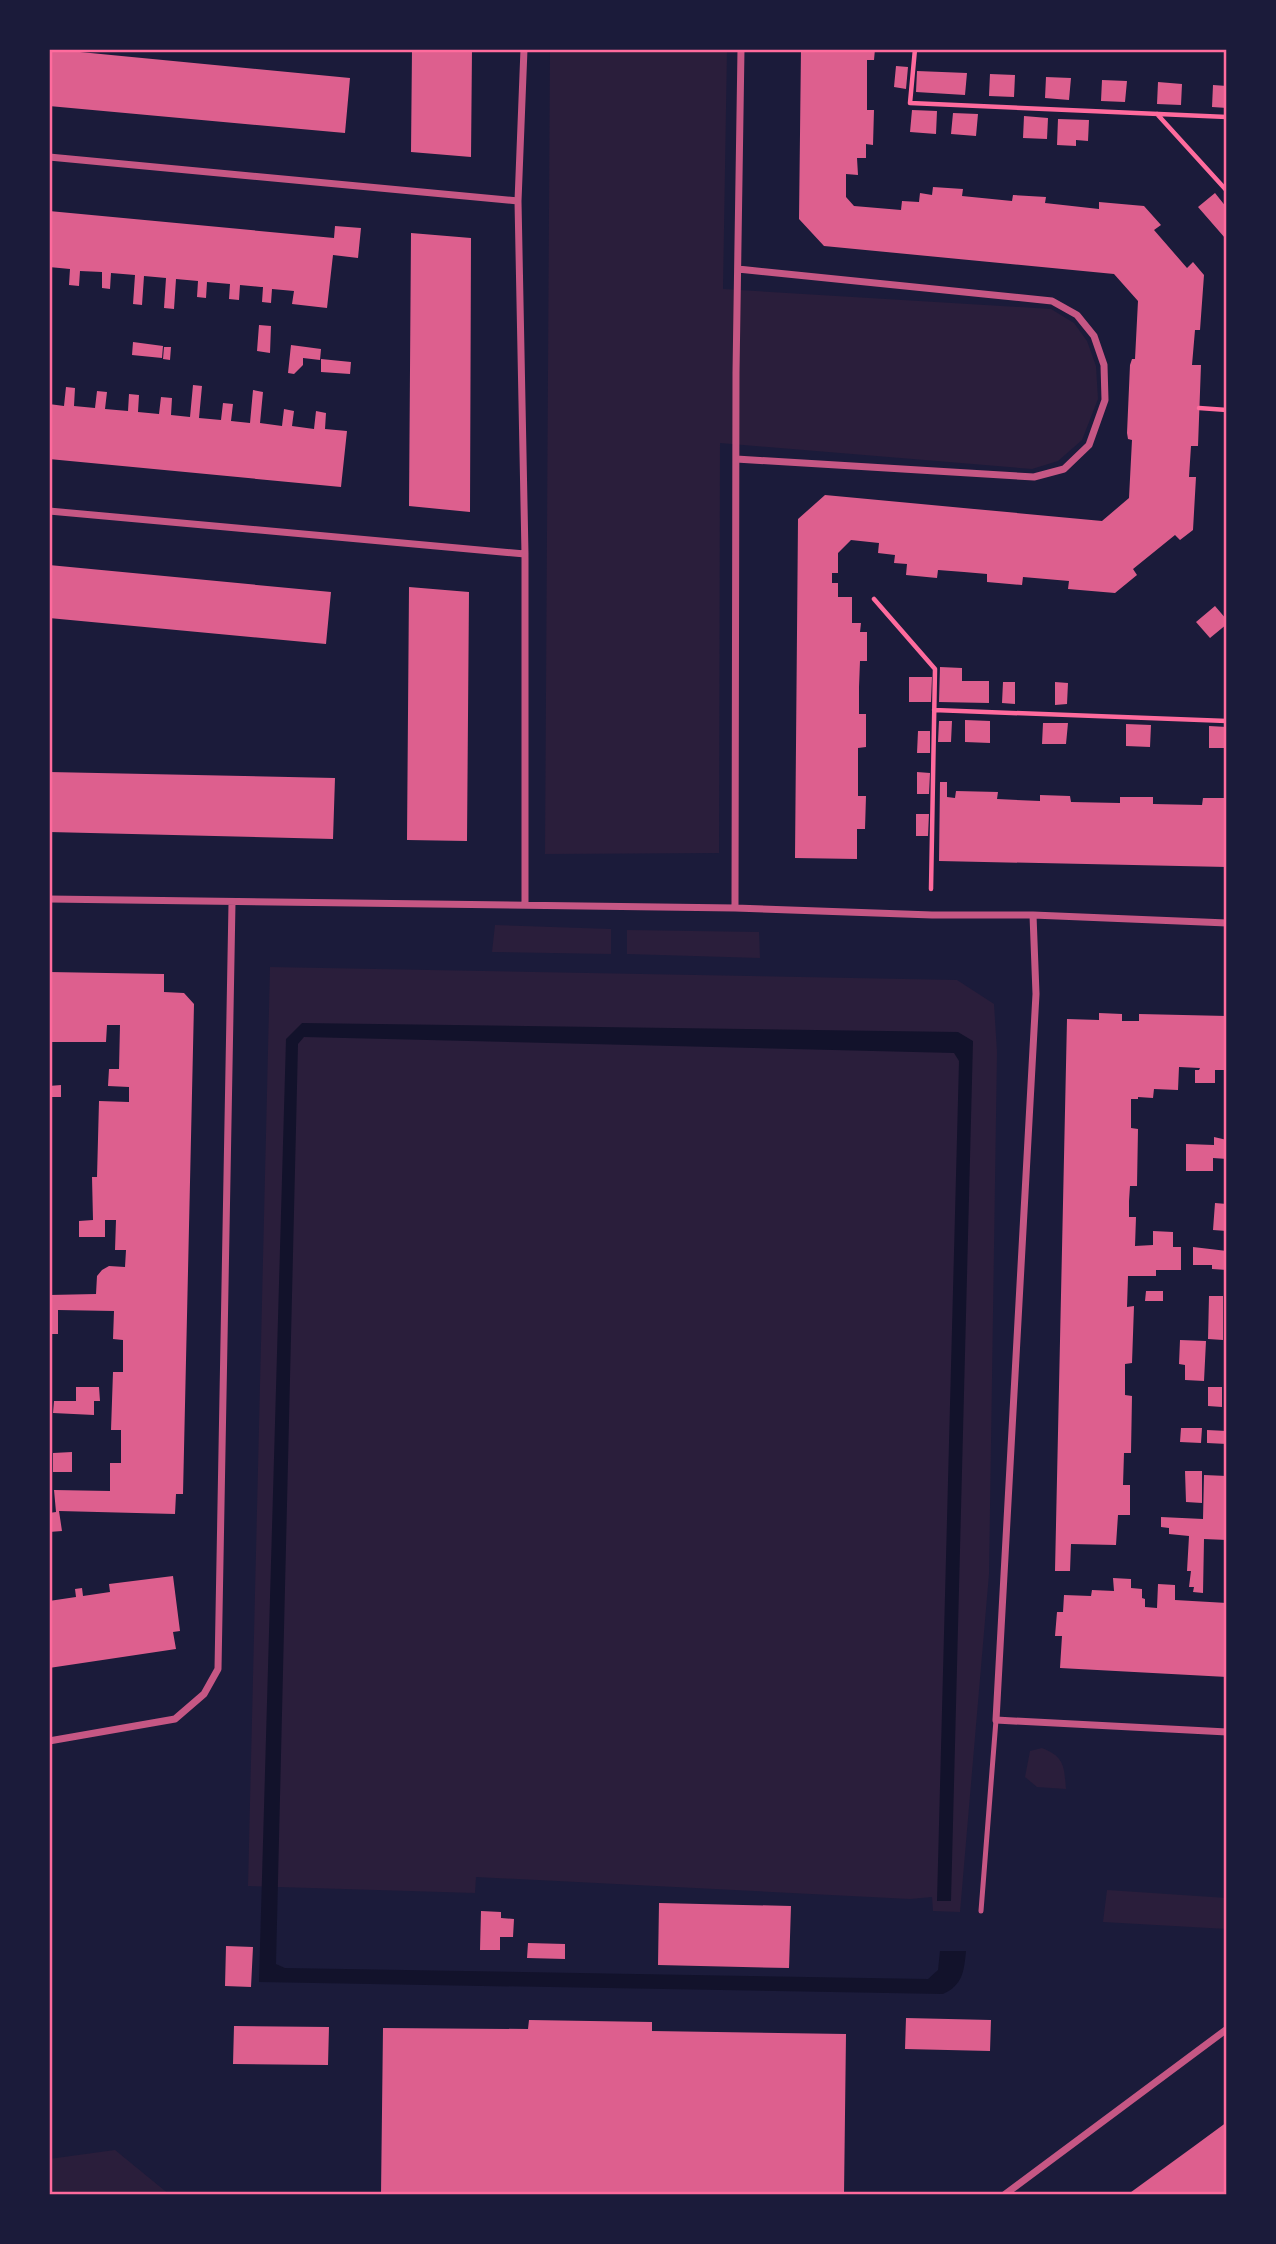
<svg xmlns="http://www.w3.org/2000/svg" width="1276" height="2244" font-family="'Roboto Serif',serif">
<style>
.green{fill:#2a1e3b}
.water{fill:#12122b}
.building{fill:#dd5f8e}
.lines{fill:none;stroke-linecap:round;stroke-linejoin:round}
.path{stroke:#ff6b9d;stroke-width:4.5}
.service{stroke:#c65784;stroke-width:5}
.minor{stroke:#c65784;stroke-width:7}
.neatline{fill:none;stroke:#ff6b9d;stroke-width:2.5}
</style>
<rect width="100%" height="100%" fill="#1b1b3a"/>
<path class="green" d="M550,49h177l-4,240 328,20 23,14 13,18 9,25 2,33 -16,41 -24,21 -26,8 -312,-26 -1,410 -174,1z
M495,925l116,4v25l-119,-2z
M627,930l132,2 1,26 -133,-4z
M270,967l687,13 37,24 3,48 -8,522 -29,338 -27,-1 -1,-14 -22,2 -434,-22 -1,16 -227,-7z
M1042,1748c23,9 22,19 24,41l-29,-2 -12,-10 5,-26z
M1107,1890l120,8v31l-124,-7z
M115,2150l55,45h-121v-36z"/>
<path class="water" d="M302,1023l656,9 15,9 -22,860h-14l22,-840 -5,-8 -650,-16 -6,7 -22,920 9,4 643,11 10,-9 2,-19h26c-2,20 -3,34 -23,43l-684,-12 27,-943z"/>
<path class="building" d="M49,49l301,29 -5,55 -296,-27z
M412,49h60l-1,108 -60,-5z
M801,49h74l-1,11h-7v50h7l-1,35 -7,-1v14h-9l1,17 -12,-1v23l8,9 47,4 1,-9 17,1 1,-9 12,2 1,-8 30,2 -1,7 50,5 1,-6 33,2 -1,6 54,6v-7l45,4 17,19 -7,5 33,38 6,-6 11,13 -4,55h-5l-3,35h9l-3,81h-7l-2,31h7l-3,53 -13,10 -5,-5 -42,34 4,6 -22,18 -47,-4 1,-8 -46,-4 -1,8 -35,-3v-8l-23,-2 -26,-2 -1,8 -31,-3 1,-11 -13,-1 1,-8 -17,-2 1,-10 -28,-3 -13,13v20h-6v10h6v14h14v26h9l-1,9h7v29h-7l-1,26v27h7v33l-8,1v48h8l-1,33h-8v30l-62,-1 3,-339 27,-24 277,26 27,-23 3,-58 -4,-1 -1,-6 3,-68 2,-6h3l3,-58 -24,-27 -290,-28 -25,-27z
M896,66l12,1 -2,22 -12,-2z
M917,71l50,2 -2,22 -49,-3z
M990,74l25,1 -1,22 -25,-1z
M1046,77l25,1 -2,22 -24,-2z
M1102,80l25,1 -2,21 -24,-1z
M1158,82l24,2 -1,21 -24,-1z
M1213,85l14,1v22l-15,-1z
M912,110l25,1 -1,23 -26,-2z
M953,113l25,1 -2,22 -25,-2z
M1024,116l24,2 -1,21 -24,-1z
M1058,119l31,1 -1,21 -12,-1v6l-19,-1z
M1215,193l12,15v28l-2,2 -27,-31z
M49,211l285,27 1,-12 26,2 -3,30 -25,-3 -6,53 -35,-4 2,-13 -22,-2 -1,14 -9,-1 1,-15h-2l-21,-2 -1,15 -10,-1 1,-15 -23,-2 -1,16 -9,-1 1,-16 -22,-2 -2,30 -10,-1 2,-30 -22,-2 -2,29 -9,-1 2,-29 -24,-2 -1,16 -8,-1v-16l-22,-1 -1,15 -10,-1 1,-16 -21,-2z
M411,233l60,5 -1,274 -61,-6z
M259,325l12,1 -1,27 -13,-2z
M133,342l30,4 -1,12 -30,-3z
M291,345l30,4 -1,11 -17,-2v7l-9,9 -6,-1z
M164,347h7l-1,13 -7,-1z
M321,359l30,3 -1,12 -29,-2z
M193,385l9,1 -3,32 22,2 2,-17 10,1 -2,17 19,2 3,-33 10,2 -3,31 22,3 2,-17 10,2 -2,15 22,3 2,-18 10,2 -1,16 22,2 -6,56 -292,-28v-55l15,2 2,-19 9,1 -1,18 21,2 2,-17 10,1 -2,17 23,2 1,-17 10,1 -1,17 21,2 2,-17 11,1 -1,17 19,2z
M49,565l282,27 -5,52 -277,-26z
M409,587l60,5 -2,249 -60,-1z
M1215,606l12,14v4l-17,14 -14,-16z
M940,667l22,1v13h27v22l-50,-1z
M909,677h23l-1,25h-22z
M1003,682h12v22l-13,-1z
M1055,682l13,1 -1,21 -12,1z
M965,720l25,1v22l-25,-1z
M939,721h13l-1,21h-13z
M1043,723h25l-2,21h-24z
M1126,724l25,1 -1,22 -24,-1z
M1209,726l18,1v21h-18z
M918,731h12v22h-13z
M49,772l286,6 -2,61 -284,-7z
M917,772l13,1 -1,21h-12z
M940,782h7v15l8,1 1,-7 42,1 -1,7 43,2v-6l30,1 1,6 49,1v-6h33v7l49,1 1,-7h24v69l-288,-6z
M916,814h13l-1,22h-12z
M49,972l115,2v18l20,1 10,11 -11,490h-7l-1,20 -116,-3 3,20 -13,1v-19l7,-1 -2,-22 56,1v-28h11v-33h-10l2,-58h10v-32l-10,-1 1,-28 -56,-1v24h-9v-39l47,-1 1,-18 5,-6 7,-4 16,1 1,-17h-11l1,-30h-11v17h-26v-16l14,-1 -1,-43h5l2,-76 30,1v-15l-21,-1 1,-17h10l1,-44h-13l-1,17h-57z
M1099,1013l23,1v7h17v-7l88,2v54h-12v13h-20v-13h4l1,-2 -21,-1 -1,23 -24,-1 -1,9 -15,-1v2h-7v29l7,1 -1,57h-7l-1,15v16h7l-1,29 18,-1v-14l20,1v15h8v23h-25v6h-28l-1,31 7,-1 -2,57 -7,1v31l7,1 -1,57h-7l-1,32h7v30h-12l-2,30 -45,-1 -1,27h-15l12,-552 32,1z
M61,1085v12h-12v-11z
M1214,1137l13,3v19l-14,-1v13h-27v-27l28,1z
M1215,1203l12,1v27l-14,-1z
M1193,1247l34,4v19l-15,-1v-4h-19z
M1146,1291h17v10h-18z
M1209,1296h14v44l-15,-1z
M1180,1340l26,1 -2,40 -19,-1v-15l-6,-1z
M76,1387h23l1,14h-6v14l-41,-2 1,-12h22z
M1208,1387h14v20l-14,-1z
M1181,1428h21l-1,15 -21,-1z
M1207,1430l20,1v13l-20,-1z
M72,1452v20h-19v-19z
M1185,1471h17v32l-16,-1z
M1204,1475l23,1 -3,45h3v19l-23,-1 -1,54 -10,-1 1,-5h-5l2,-16h-4l2,-35 -20,-2v-6l-8,-1v-10l42,2z
M173,1576l7,55 -7,1 3,17 -127,19v-67l27,-4 -1,-8 7,-1 1,8 27,-4 -1,-8z
M1113,1578l18,1v9l11,1v9l3,1v8l12,1 1,-24 17,1v15l52,3v74l-167,-9 2,-32h-7l2,-24h6l1,-17 27,1 1,-6 22,1z
M659,1903l132,3 -2,62 -131,-3z
M481,1911l20,1v6l13,1 -1,18h-13v13h-20z
M528,1943l37,1v15l-38,-1z
M226,1946l27,1 -2,40 -26,-1z
M906,2018l85,2 -1,31 -85,-2z
M529,2020l123,2v9l194,3 -2,161h-463l2,-167 145,1z
M234,2026l95,1 -1,38 -95,-1z
M1227,2122v73h-100l66,-48z"/>
<g class="lines">
<path class="path" d="M915,49l-5,54 317,14
M1157,114l70,77
M1199,408l28,2
M874,599l61,70 -4,220
M934,710l293,11"/>
<path class="service" d="M981,1911l15,-191"/>
<path class="minor" d="M524,49l-6,152 7,353v350
M49,157l469,44
M736,459l298,18 30,-8 25,-24 16,-45 -1,-35 -10,-29 -17,-21 -25,-14 -314,-32
M49,511l476,43
M49,899l686,9 197,7h101l194,8
M735,908l1,-535 5,-324
M1033,915l3,79 -40,726 231,12
M49,1741l126,-22 29,-25 14,-25 14,-766
M1004,2195l223,-166"/>
</g>
<rect width="1276" height="2244" fill="none" stroke="#1b1b3a" stroke-width="102"/>
<rect x="51" y="51" width="1174" height="2142" class="neatline"/>
</svg>
